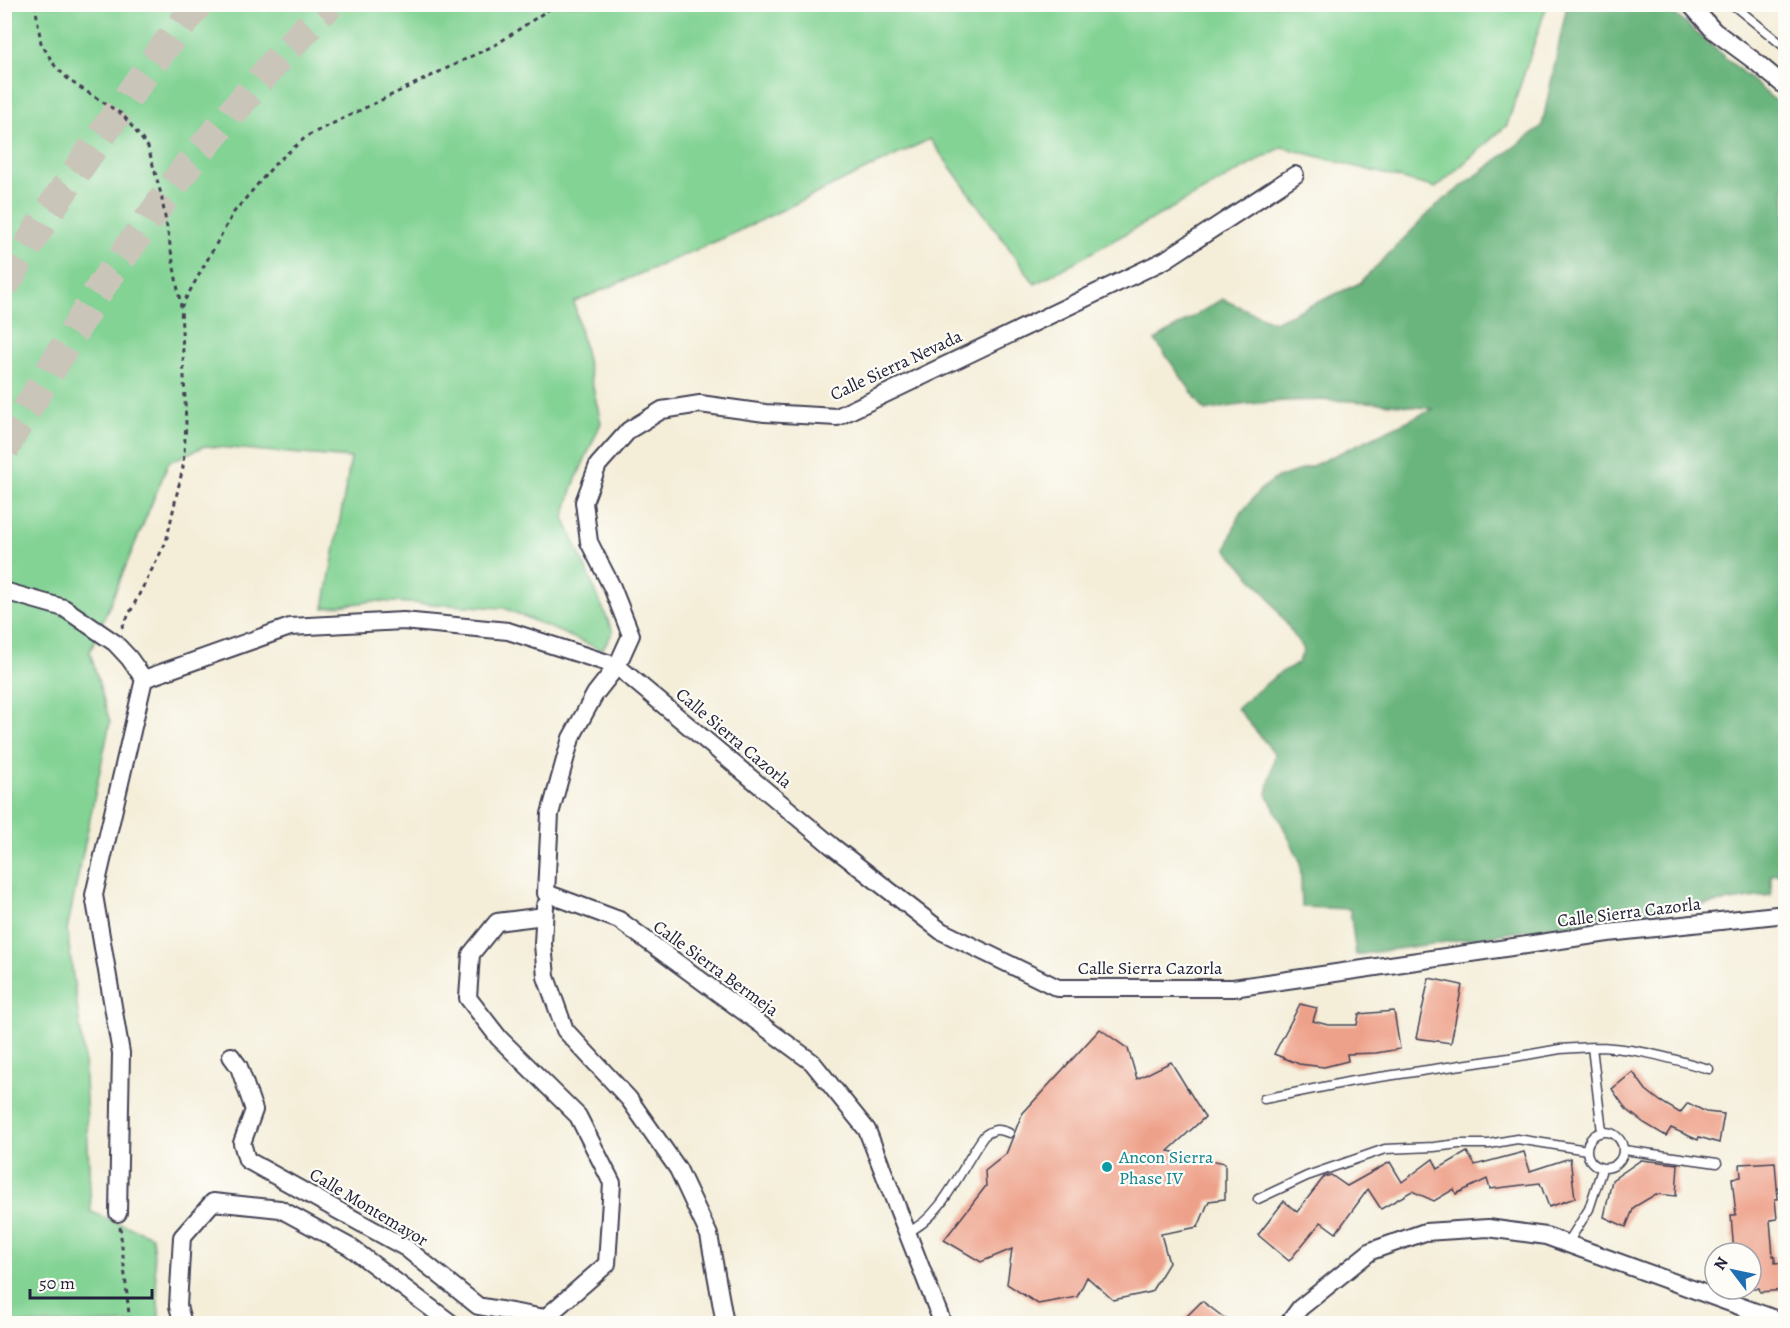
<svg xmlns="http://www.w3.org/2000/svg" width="1790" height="1328" font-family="Alegreya,serif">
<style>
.green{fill:#83d394;stroke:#527a68;stroke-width:1.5}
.forest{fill:#6ab57e;stroke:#466c5c;stroke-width:1.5}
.building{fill:#eea18a}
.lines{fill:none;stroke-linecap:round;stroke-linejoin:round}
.motorway-tunnel{stroke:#cac5b9;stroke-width:30;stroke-dasharray:30 15;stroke-linecap:butt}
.service-casing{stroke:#424153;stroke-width:11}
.minor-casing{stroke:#424153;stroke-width:20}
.path{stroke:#424153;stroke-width:3;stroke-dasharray:4.5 4.5;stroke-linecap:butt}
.service{stroke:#fff;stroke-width:8}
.minor{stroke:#fff;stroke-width:16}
.culture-dot{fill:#0f9aa8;stroke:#fdfcf7;stroke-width:2}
.labels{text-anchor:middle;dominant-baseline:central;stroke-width:4.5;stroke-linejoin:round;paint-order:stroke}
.street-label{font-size:18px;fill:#22223b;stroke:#fdfcf7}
.culture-label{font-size:18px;fill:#0d838f;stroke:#fdfcf7;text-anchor:start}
</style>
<rect width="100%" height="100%" fill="#fdfcf7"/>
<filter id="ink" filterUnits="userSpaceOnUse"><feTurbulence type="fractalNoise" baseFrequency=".0167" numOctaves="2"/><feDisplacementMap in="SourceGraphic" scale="12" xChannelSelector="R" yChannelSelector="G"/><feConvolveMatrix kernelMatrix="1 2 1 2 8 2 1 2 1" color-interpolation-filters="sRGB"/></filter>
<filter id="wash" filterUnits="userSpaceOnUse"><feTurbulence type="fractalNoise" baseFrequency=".008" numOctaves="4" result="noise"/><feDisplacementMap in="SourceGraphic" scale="24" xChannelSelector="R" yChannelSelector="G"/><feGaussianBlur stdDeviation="1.35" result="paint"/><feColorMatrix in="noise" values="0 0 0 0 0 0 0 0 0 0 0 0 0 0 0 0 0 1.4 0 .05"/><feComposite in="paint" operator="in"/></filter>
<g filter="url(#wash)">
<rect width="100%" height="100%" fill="#f4eed9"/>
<path class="green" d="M5,5h1542l-40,120 -71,63 -154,-41 -247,137 -105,-145 -204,98 -152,65 27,121 -28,63 -9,32 49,114 -11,18 -98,-42 -131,-7 -49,7 27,-150 -146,-12 -36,16 -79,190 20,70 -43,208 17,127 7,155 61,24 8,87 -155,1z"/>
<path class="forest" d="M1567,5h102l8,11 108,93v764l-14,2v20l-415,60 -6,-46 -48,-2 -2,-46 -33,-67 8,-40 -38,-46 41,-34 20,-11 6,-13 -37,-55 -41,-46 12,-32 22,-27 15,-11 37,-13 121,-57c-75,-11 -154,-13 -228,2l-50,-71 67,-41 52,23 86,-39 77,-78 105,-79z"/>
<g id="blocks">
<path class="building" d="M1429,978l33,7 -11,58 -35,-5z
M1300,1004l17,4 -4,13 15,4h29l2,-11 35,-3 6,38 -24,4 -29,1 1,7 -24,6 -25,-3 -25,-10z
M1100,1029l28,20 9,30 34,-17 34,55 -37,34 57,12v36l-16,2 -11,26 -37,7 8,29 -18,29 -38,8 -26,-23 -10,20 -39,7 -31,-20 5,-35 -31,13 -37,-22 42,-54 -1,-15 21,-17 16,-40z
M1633,1072l13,18 14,11 20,12 8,-10 18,9 18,2 -5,29 -20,-6 -1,3 -27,-12 -5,8 -22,-13 -18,-14 -14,-20z
M1467,1152l8,13 49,-13 6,19 40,-13 5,40 -26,9 -9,-24 -50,6 -3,-10 -31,15 -2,-5 -20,12 -22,-10 -31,18 -13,-20 -32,44 -15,-11 -32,39 -31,-26 26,-34 13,11 27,-35 7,-2 16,11 43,-24 12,20 31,-23 5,10z
M1641,1160l37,4 -2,32 -20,-2 -22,13 -8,20 -22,-10 8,-37z
M1775,1162l3,37h-3l2,20 -7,1 3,36h2v7l10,-1v28l-25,2 -1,-4h-8v-35h-17l-3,-38h5l-4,-37 9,-1 -1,-13z
M1202,1301l29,22h-51z"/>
</g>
</g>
<g filter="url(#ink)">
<use href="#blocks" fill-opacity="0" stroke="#424153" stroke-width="1.5"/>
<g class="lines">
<path class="motorway-tunnel" d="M4,286l45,-75 102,-147 47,-60
M4,450l8,-16 90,-149 86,-120 87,-103 55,-58"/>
<defs>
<path id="service" d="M1732,4l54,44
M1264,1099l89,-18 156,-23 51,-9 32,-2
M1587 1150a18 18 0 1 1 36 0a18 18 0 1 1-36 0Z
M1602,1132l-10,-85c42,0 77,11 117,22
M1624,1150l93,13
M1258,1199l49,-23 78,-27 49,-2 25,-3h30l28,-5 70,11
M907,1232c34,-12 56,-68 77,-96 9,-7 15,-8 25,-3
M1567,1244l22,-35 13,-40"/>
<path id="minor" d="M1690,4l24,27 42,31 30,25
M4,591l60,17 51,35 14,15 15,21
M545,906l-2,38 3,33 19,53 64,69 49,70 31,66 16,89
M231,1056l8,11 15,43 -12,33 5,17 159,88 72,58 67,12 62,-54 5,-81 -34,-67 -79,-78 -31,-40 3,-44 26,-32 47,-6
M118,1213l3,-160 -27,-158 50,-216 146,-52 113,-6 105,10 109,35 215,180 109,85 117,57h175l375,-55 178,-19
M183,1324l-5,-18 4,-69 31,-35 67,7 70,38 102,77
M943,1324l-76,-194 -55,-68 -193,-142 -73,-27 4,-79 21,-76 24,-44 22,-28 14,-31 -19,-48 -23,-45 -5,-40 14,-37 31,-35 33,-20 38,-6 65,9 72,4 328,-157 130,-85
M1288,1324l12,-16 71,-57 54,-19 63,-4 58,8 240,87"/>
</defs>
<use href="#service" class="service-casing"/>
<use href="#minor" class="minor-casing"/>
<path class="path" d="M35,4l6,39 14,23 15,15 53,34 25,32 13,47 20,113
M122,628l44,-86 17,-75 3,-43 -5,-117 53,-95 41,-48 32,-28 190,-92 60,-40
M120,1227l10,97"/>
<use href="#service" class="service"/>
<use href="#minor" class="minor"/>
</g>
</g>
<circle class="culture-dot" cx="1107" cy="1167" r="6"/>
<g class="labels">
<g class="street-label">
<text transform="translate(896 365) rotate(-25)">Calle Sierra Nevada</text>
<text transform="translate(734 738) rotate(40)">Calle Sierra Cazorla</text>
<text transform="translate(1629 912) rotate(-7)">Calle Sierra Cazorla</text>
<text transform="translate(716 968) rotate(36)">Calle Sierra Bermeja</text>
<text x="1150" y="968">Calle Sierra Cazorla</text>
<text transform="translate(369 1207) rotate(31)">Calle Montemayor</text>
</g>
<g class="culture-label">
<text x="1119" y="1157">Ancon Sierra<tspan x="1119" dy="21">Phase IV</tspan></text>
</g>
</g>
<rect width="1790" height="1328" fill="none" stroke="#fdfcf7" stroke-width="24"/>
<g transform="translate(1733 1271) rotate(302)"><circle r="28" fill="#fdfcf7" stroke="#a5a5ac" stroke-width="1.5"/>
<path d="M0-4.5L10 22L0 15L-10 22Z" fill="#1f6fb2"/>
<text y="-9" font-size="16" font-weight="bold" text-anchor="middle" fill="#22223b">N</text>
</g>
<path d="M30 1289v9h122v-9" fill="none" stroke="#22223b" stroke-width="3"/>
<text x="39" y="1289" font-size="18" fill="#22223b" stroke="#fdfcf7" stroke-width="4.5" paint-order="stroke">50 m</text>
</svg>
